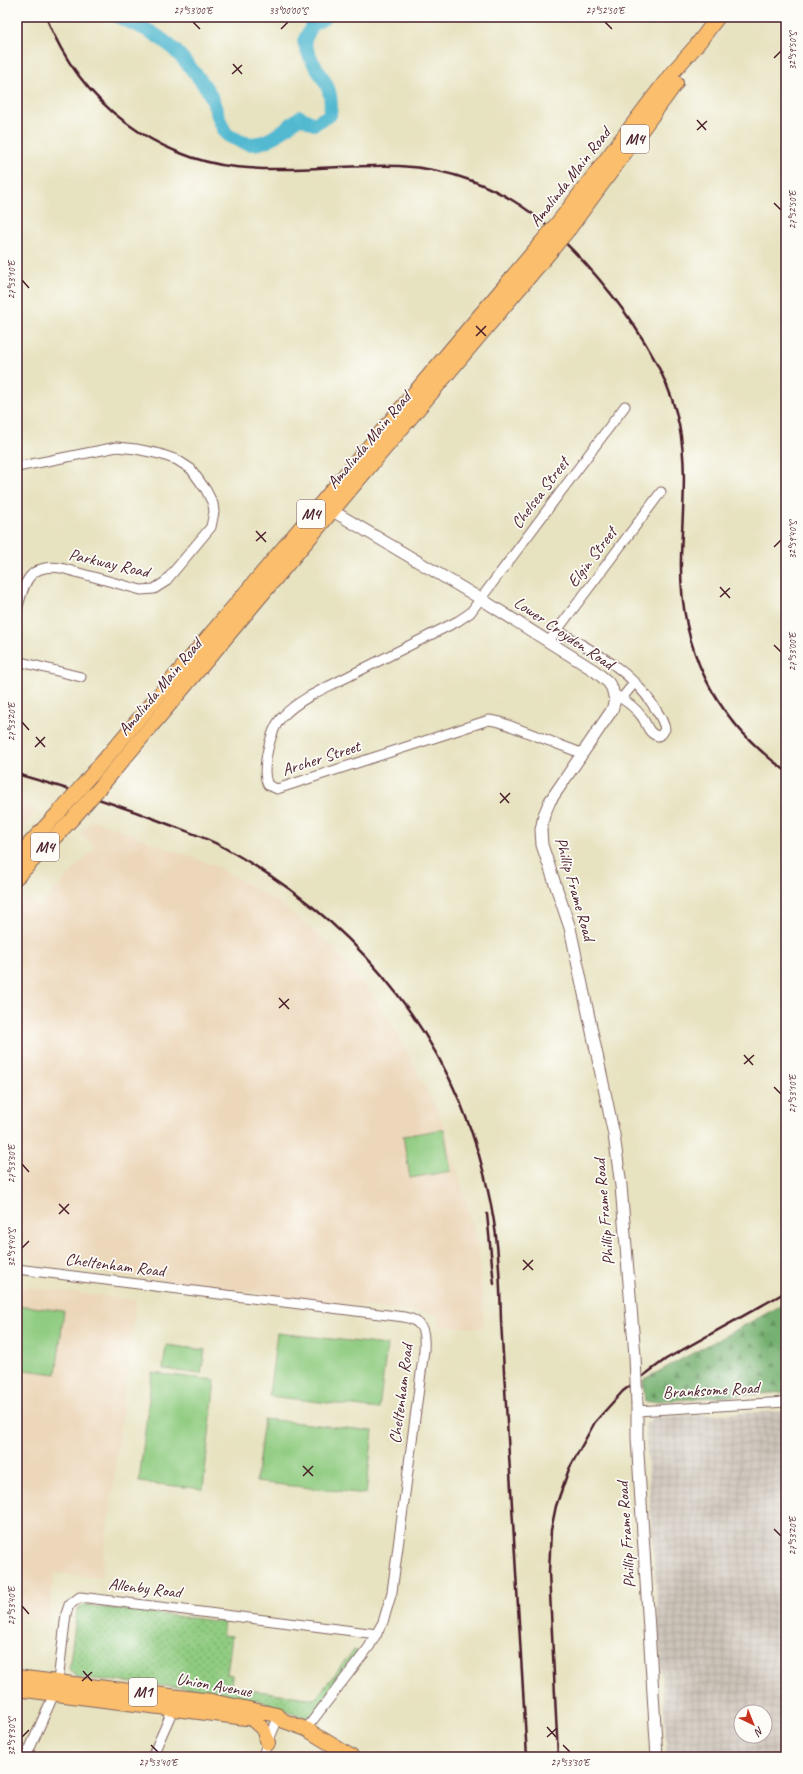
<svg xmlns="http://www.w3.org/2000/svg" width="803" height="1774" font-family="Caveat,sans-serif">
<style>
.built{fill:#ecd7ba}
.industrial{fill:url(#industrial-grid);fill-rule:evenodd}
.grass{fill:url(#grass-dots);stroke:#6d7656}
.forest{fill:url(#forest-firs);stroke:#5f684d}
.garden{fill:#90cc81;stroke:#6d7656}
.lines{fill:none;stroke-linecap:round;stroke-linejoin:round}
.river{stroke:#52b9d0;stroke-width:14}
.minor-casing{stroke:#81635f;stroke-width:11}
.tertiary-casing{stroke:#81635f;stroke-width:13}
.primary-casing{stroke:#81635f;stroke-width:16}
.minor{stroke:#fff;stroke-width:9}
.tertiary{stroke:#fff;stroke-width:11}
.primary{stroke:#fabe6d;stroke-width:14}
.rail{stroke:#4a1f2b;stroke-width:2.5}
.tertiary-bridge-casing{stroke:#81635f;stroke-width:13;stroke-linecap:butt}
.primary-bridge-casing{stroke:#81635f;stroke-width:16;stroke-linecap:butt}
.tertiary-bridge{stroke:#fff;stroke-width:11}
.primary-bridge{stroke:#fabe6d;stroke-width:14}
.ticks{fill:none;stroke:#4a1f2b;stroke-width:1.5}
.labels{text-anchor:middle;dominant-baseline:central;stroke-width:3.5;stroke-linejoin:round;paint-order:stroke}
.shield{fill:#fdfcf7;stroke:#806168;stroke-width:1}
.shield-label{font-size:16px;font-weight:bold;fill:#4a1f2b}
.street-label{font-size:17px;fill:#4a1f2b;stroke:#fdfcf7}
.neatline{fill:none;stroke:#4a1f2b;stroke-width:1.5}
.ticks-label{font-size:10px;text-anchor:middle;fill:#4a1f2b}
</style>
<defs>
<pattern id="industrial-grid" width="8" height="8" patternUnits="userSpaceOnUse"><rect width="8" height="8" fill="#cbc2b8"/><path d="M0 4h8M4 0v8" fill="none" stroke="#b0a69e"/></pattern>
<pattern id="grass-dots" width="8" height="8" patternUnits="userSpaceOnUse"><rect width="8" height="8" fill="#90cc81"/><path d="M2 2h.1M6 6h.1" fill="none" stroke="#78a56a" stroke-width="1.8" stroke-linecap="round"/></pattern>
<pattern id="forest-firs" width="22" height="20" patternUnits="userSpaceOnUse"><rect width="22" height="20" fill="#74b06f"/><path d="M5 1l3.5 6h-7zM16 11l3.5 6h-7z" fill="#618f5b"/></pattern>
</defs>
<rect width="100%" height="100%" fill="#fdfcf7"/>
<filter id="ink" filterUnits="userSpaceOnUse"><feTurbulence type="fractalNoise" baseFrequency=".025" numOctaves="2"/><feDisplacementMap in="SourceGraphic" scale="8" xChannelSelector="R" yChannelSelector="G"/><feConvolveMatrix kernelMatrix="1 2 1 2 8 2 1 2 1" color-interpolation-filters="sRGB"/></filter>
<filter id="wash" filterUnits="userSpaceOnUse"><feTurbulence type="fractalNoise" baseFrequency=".012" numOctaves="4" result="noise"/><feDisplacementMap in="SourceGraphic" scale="16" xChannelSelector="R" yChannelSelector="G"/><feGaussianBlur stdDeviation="0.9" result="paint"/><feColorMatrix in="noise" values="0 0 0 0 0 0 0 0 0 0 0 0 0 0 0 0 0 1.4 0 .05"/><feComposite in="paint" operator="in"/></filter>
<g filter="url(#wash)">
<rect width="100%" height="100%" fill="#e7e2c0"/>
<path class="built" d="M17,804l21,5 -21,26z
M93,820l122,46 63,36 54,44 44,54 20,30 49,97 33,116 6,85 -45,-2v-12l-79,-8 -327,-42 -8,-13 2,-12 -10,-1v-332l10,-9 12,10 56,-60 -15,-14z
M17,1286l119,14 -35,278 -47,-5 -6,47 -31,-3z"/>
<path class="industrial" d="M786,1411v346h-119l-22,-333 9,-7zM741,1712h24v24h-24z"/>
<path class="grass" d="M84,1605l140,17 -2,13 10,1 -5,38 5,1 -1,12 84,12 39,-49 6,4 -51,65 -48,-18 -47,-10 -138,-14 -7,-8 8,-59z"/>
<path class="forest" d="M786,1303v89l-141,10 -2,-22z"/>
<path class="garden" d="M444,1129l7,42 -41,7 -7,-42z
M17,1305l47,6 -8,63 -39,-5z
M277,1333l110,12 -8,64 -110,-13z
M166,1345l39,5 -4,24 -38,-5z
M152,1373l63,7 -12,109 -64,-7z
M264,1419l109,12 -7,63 -110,-12z"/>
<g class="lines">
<path class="river" d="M119,17c12,6 27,11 38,19 19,12 34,32 48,50 11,14 12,35 21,47 2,3 7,5 10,6 24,15 46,-8 64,-22l14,7 16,-9c4,-28 -7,-34 -19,-56 -3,-6 -5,-12 -7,-18l9,-17 13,-7"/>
</g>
</g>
<g filter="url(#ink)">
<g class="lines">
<defs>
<path id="minor" d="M17,467l100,-20 19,2 24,5 17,6 14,9 15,21 7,14 1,8 -3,15 -46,55 -11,7 -13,1 -80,-22c-33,-5 -37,16 -44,42
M557,630c35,21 73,39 96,75 5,8 10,14 12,24l-3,5 -4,2c-10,-2 -11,-12 -16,-19 -7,-10 -17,-17 -28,-23
M549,641l112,-149
M17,661l64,16
M622,698l13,-16
M581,753l-81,-31 -11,-2 -212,69 -9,-4c-8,-15 3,-58 15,-69 19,-19 45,-29 68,-41 36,-18 72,-36 107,-54l12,-8 155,-207
M17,1269l387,48c20,4 21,15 20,33l-32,242 -9,30 -14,25 -63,82
M637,1411l149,-9
M26,1757l28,-63 4,-13 8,-67 3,-9 11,-8 297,37
M152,1757l23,-52
M262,1757l14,-34 1,-8"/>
<path id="tertiary" d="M326,507l155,92 114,72 13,11 4,6 3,12 -3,10 -62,91 -6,14 -3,15 1,15 28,83 44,207 7,51 14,170
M637,1405v33l20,319"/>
<path id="primary" d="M560,220l111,-146 25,-28 22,-29
M569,229l107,-146
M83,785l458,-542
M101,786l449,-534
M17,857l43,-46
M17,877l57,-60
M17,1677l194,24 66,14 7,6 22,8 46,28
M17,1689l229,29
M252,1719l11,10 5,14"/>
</defs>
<use href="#minor" class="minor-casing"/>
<use href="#tertiary" class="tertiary-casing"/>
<use href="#primary" class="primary-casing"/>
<use href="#minor" class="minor"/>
<use href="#tertiary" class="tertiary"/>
<use href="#primary" class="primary"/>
<path class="rail" d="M46,17c17,42 43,78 79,105 32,24 71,41 111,45 54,6 109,-3 163,-1 50,2 101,21 140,53 56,47 126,133 140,206 9,45 3,89 2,133 -2,90 32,160 105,213
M17,774c53,15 105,32 156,52 16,6 33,12 48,20 141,76 240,201 270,359 8,39 9,77 10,116l26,436
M487,1214l7,70
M558,1757l-9,-185 2,-42 5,-24 13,-37 26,-47 28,-31 43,-32 120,-67"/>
<defs>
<path id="tertiary-bridge" d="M635,1356l2,49"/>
<path id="primary-bridge" d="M541,243l19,-23
M550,252l19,-23
M60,811l23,-26
M74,817l27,-31"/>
</defs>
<use href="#tertiary-bridge" class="tertiary-bridge-casing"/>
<use href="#primary-bridge" class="primary-bridge-casing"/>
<use href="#tertiary-bridge" class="tertiary-bridge"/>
<use href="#primary-bridge" class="primary-bridge"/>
</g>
</g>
<path class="ticks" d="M193,22l7,7M605,22l7,7M281,29l7,-7M774,58l7,-7M233,64l9,10M232,74l10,-9M697,120l9,10M697,130l10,-9M774,203l7,7M22,280l7,8M476,326l10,10M476,336l10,-10M256,531l10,11M256,541l10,-9M774,547l7,-7M720,587l10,11M720,597l10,-9M774,645l7,7M22,722l7,8M36,737l9,10M35,747l10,-10M500,793l9,10M500,803l10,-10M279,998l10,11M279,1008l10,-9M744,1055l9,10M744,1064l10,-9M774,1087l7,7M22,1164l7,8M59,1204l10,10M59,1214l10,-10M22,1248l7,-7M523,1260l10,10M523,1270l10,-10M303,1466l10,10M303,1476l10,-10M774,1529l7,7M22,1606l7,8M83,1671l9,10M82,1681l10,-9M547,1727l9,10M22,1737l7,-7M547,1737l10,-9M151,1745l7,7M563,1745l7,7"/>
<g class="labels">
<g class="shield">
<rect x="621" y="125" width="28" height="28" rx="3"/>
<rect x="297" y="500" width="28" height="28" rx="3"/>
<rect x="31" y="833" width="28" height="28" rx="3"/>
<rect x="129" y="1678" width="28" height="28" rx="3"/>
</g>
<g class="shield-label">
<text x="635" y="139">M4</text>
<text x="311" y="514">M4</text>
<text x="45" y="847">M4</text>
<text x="143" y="1692">M1</text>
</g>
<g class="street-label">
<text transform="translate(570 177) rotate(-52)">Amalinda Main Road</text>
<text transform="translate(369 440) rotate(-50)">Amalinda Main Road</text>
<text transform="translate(540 493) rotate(-53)">Chelsea Street</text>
<text transform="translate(592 557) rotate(-53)">Elgin Street</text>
<text transform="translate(109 563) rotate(13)">Parkway Road</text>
<text transform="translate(564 633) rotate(34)">Lower Croyden Road</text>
<text transform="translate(160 687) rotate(-50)">Amalinda Main Road</text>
<text transform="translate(321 758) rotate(-18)">Archer Street</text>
<text transform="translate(575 889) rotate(74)">Phillip Frame Road</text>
<text transform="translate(604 1212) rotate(-95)">Phillip Frame Road</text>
<text transform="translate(115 1265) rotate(7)">Cheltenham Road</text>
<text transform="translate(711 1390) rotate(-3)">Branksome Road</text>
<text transform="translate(401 1394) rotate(-83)">Cheltenham Road</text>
<text transform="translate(626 1535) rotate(-94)">Phillip Frame Road</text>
<text transform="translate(145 1588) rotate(7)">Allenby Road</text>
<text transform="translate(214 1685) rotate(10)">Union Avenue</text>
</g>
</g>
<rect width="803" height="1774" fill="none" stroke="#fdfcf7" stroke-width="44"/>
<g transform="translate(753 1724) rotate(137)"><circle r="19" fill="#fdfcf7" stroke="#b5a4a5"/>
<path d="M0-3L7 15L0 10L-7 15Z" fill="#c8321e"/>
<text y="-6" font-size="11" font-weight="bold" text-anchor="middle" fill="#4a1f2b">N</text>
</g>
<rect x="22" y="22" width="759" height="1730" class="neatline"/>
<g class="ticks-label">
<text x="193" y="14">27°53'00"E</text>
<text x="288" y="14">33°00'00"S</text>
<text x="605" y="14">27°52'50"E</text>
<text transform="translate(792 51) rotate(-90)" y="4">32°59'50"S</text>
<text transform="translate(792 210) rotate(-90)" y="4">27°52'50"E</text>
<text transform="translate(11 280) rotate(-90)" y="4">27°53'10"E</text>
<text transform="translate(792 540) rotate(-90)" y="4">32°59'40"S</text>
<text transform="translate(792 652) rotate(-90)" y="4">27°53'00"E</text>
<text transform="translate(11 722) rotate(-90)" y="4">27°53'20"E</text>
<text transform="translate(792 1094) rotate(-90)" y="4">27°53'10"E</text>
<text transform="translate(11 1164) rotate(-90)" y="4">27°53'30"E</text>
<text transform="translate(11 1248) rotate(-90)" y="4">32°59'40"S</text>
<text transform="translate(792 1536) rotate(-90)" y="4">27°53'20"E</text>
<text transform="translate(11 1606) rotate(-90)" y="4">27°53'40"E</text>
<text transform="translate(11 1737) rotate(-90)" y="4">32°59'30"S</text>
<text x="158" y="1766">27°53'40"E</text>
<text x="570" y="1766">27°53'30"E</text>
</g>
</svg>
